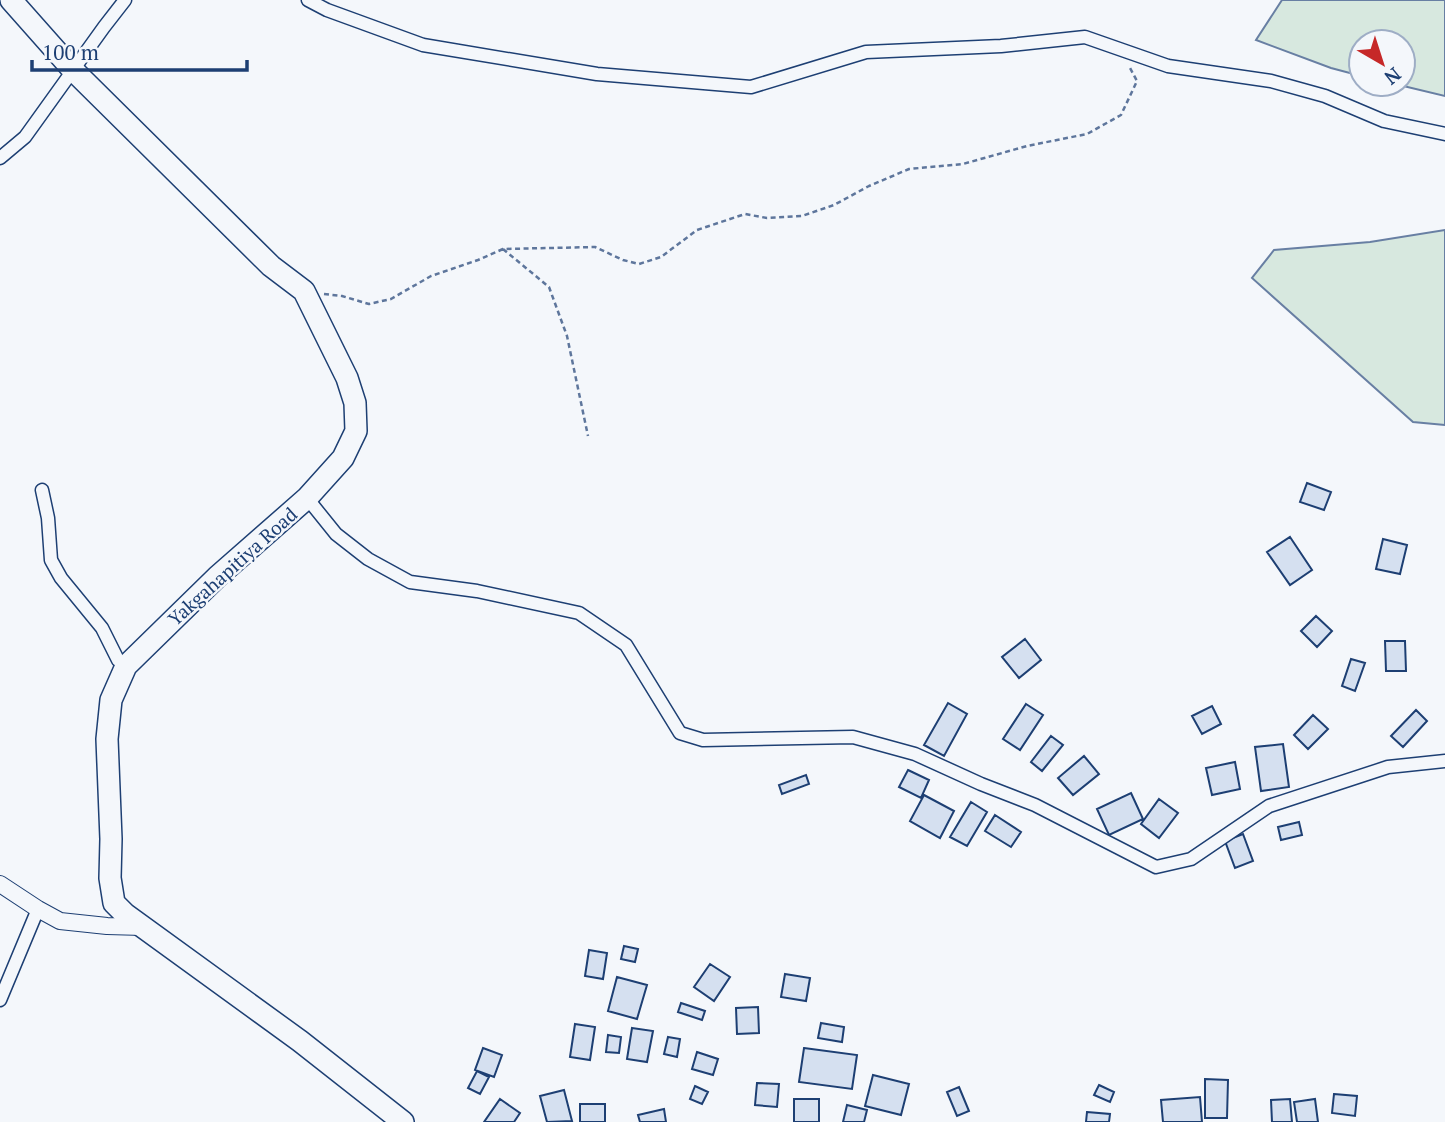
<svg xmlns="http://www.w3.org/2000/svg" width="1445" height="1122" font-family="'PT Serif',serif">
<style>
.green{fill:#d7e8df;stroke:#687fa3;stroke-width:2}
.building{fill:#d5e0f0;stroke:#1d3f73;stroke-width:2}
.lines{fill:none;stroke-linecap:round;stroke-linejoin:round}
.minor-casing{stroke:#1d3f73;stroke-width:15}
.tertiary-casing{stroke:#1d3f73;stroke-width:18}
.primary-casing{stroke:#1d3f73;stroke-width:24}
.path{stroke:#5e769c;stroke-width:2.5;stroke-dasharray:5 3.5;stroke-linecap:butt}
.minor{stroke:#f4f7fb;stroke-width:12}
.tertiary{stroke:#f4f7fb;stroke-width:16}
.primary{stroke:#f4f7fb;stroke-width:21}
.labels{text-anchor:middle;dominant-baseline:central;stroke-width:5;stroke-linejoin:round;paint-order:stroke}
.street-label{font-size:19px;fill:#1d3f73;stroke:#f4f7fb}
</style>
<rect width="100%" height="100%" fill="#f4f7fb"/>
<path class="green" d="M1282,0h163v96l-50,-12h8v-42h-42v34l-30,-8 -75,-28z
M1445,230v195l-32,-3 -161,-144 22,-28 96,-8z"/>
<path class="building" d="M1307,483l24,9 -7,18 -24,-8z
M1290,537l22,33 -22,15 -23,-33z
M1383,539l24,6 -7,29 -24,-5z
M1316,616l16,15 -15,16 -16,-16z
M1025,639l16,21 -22,18 -17,-21z
M1385,641h20l1,30h-20z
M1351,659l14,4 -10,28 -13,-5z
M948,703l19,11 -23,42 -20,-11z
M1026,704l17,11 -23,35 -17,-11z
M1212,706l9,18 -19,10 -10,-18z
M1416,710l11,11 -24,26 -12,-11z
M1313,715l15,14 -20,20 -14,-14z
M1051,736l12,9 -21,26 -11,-9z
M1283,744l6,43 -28,4 -6,-44z
M1084,756l15,18 -26,21 -15,-17z
M1235,762l5,27 -28,6 -6,-27z
M908,770l21,10 -8,18 -22,-11z
M806,775l3,9 -27,10 -3,-9z
M1131,793l12,26 -34,16 -12,-26z
M924,795l30,16 -14,27 -30,-17z
M1159,799l19,14 -19,25 -18,-14z
M971,802l16,10 -20,34 -17,-9z
M995,815l26,17 -10,15 -26,-16z
M1299,822l3,13 -21,5 -3,-13z
M1243,834l10,27 -18,7 -10,-27z
M624,946l14,3 -3,13 -14,-3z
M589,950l18,3 -4,26 -18,-3z
M710,964l20,13 -16,24 -20,-14z
M785,974l25,4 -4,23 -25,-4z
M617,977l30,8 -10,34 -29,-8z
M681,1003l24,8 -3,9 -24,-8z
M758,1007l1,26 -22,1 -1,-26z
M821,1023l23,4 -2,15 -24,-4z
M575,1024l20,3 -5,33 -20,-3z
M632,1028l21,3 -6,31 -20,-3z
M608,1035l13,2 -2,16 -13,-1z
M668,1037l12,2 -3,18 -13,-3z
M483,1048l19,7 -8,22 -19,-7z
M804,1048l53,7 -5,34 -53,-7z
M697,1052l21,7 -5,16 -21,-6z
M477,1071l12,6 -9,17 -12,-6z
M873,1075l36,9 -8,31 -36,-9z
M1205,1079l23,1 -1,38h-22z
M757,1083l22,1 -2,23 -22,-2z
M1099,1085l15,7 -4,10 -16,-7z
M695,1086l13,6 -6,12 -12,-5z
M959,1087l10,24 -12,5 -10,-24z
M564,1090l8,31 -25,1 -7,-26z
M1334,1094l23,2 -2,20 -23,-3z
M1200,1097l2,25h-39l-2,-22z
M500,1099l20,14 -6,9h-30z
M794,1099h25v23h-25z
M1290,1099l2,23h-20l-1,-22z
M1315,1099l3,23h-21l-3,-20z
M580,1104h25v18h-25z
M847,1105l20,5 -3,12h-21z
M664,1109l2,13h-26l-2,-7z
M1087,1112l23,2 -1,8h-23z"/>
<g class="lines">
<defs>
<path id="minor" d="M308,0l19,10 96,35 174,29 154,13 115,-35 135,-6 84,-9 83,29 103,15 54,15 59,25 61,13
M0,158l25,-21 79,-110 21,-27
M42,490l6,28 3,42 10,18 41,50 16,32 8,6
M307,498l29,36 32,25 42,23 67,9 102,22 47,32 54,88 23,7 150,-3 62,17 66,30 54,21 121,62 35,-8 78,-53 119,-39 57,-6
M0,1000l38,-91"/>
<path id="tertiary" d="M0,884l38,25 22,12 47,5 36,1"/>
<path id="primary" d="M11,0l62,70 198,196 33,25 43,87 8,25 1,28 -13,27 -36,40 -90,79 -91,89 -15,34 -4,39 4,100 -1,39 4,25 11,11 175,127 103,81"/>
</defs>
<use href="#minor" class="minor-casing"/>
<use href="#tertiary" class="tertiary-casing"/>
<use href="#primary" class="primary-casing"/>
<path class="path" d="M503,249l46,38 18,49 21,100
M324,294l18,2 27,8 22,-5 40,-23 47,-16 25,-11 92,-2 28,13 16,4 22,-7 36,-27 48,-16 22,4 35,-2 32,-11 35,-19 40,-17 54,-5 64,-18 60,-12 34,-19 16,-34 -7,-13"/>
<use href="#minor" class="minor"/>
<use href="#tertiary" class="tertiary"/>
<use href="#primary" class="primary"/>
</g>
<g class="labels">
<g class="street-label">
<text transform="translate(232 566) rotate(-42)">Yakgahapitiya Road</text>
</g>
</g>
<g transform="translate(1382 63) rotate(141)"><circle r="33" fill="#f4f7fb" stroke="#9eadc5" stroke-width="2"/>
<path d="M0-5L12 26L0 18L-12 26Z" fill="#c62828"/>
<text y="-10" font-size="19" font-weight="bold" text-anchor="middle" fill="#1d3f73">N</text>
</g>
<path d="M32 60v10h215v-10" fill="none" stroke="#1d3f73" stroke-width="3.5"/>
<text x="42" y="60" font-size="21" fill="#1d3f73" stroke="#f4f7fb" stroke-width="5" paint-order="stroke">100 m</text>
</svg>
